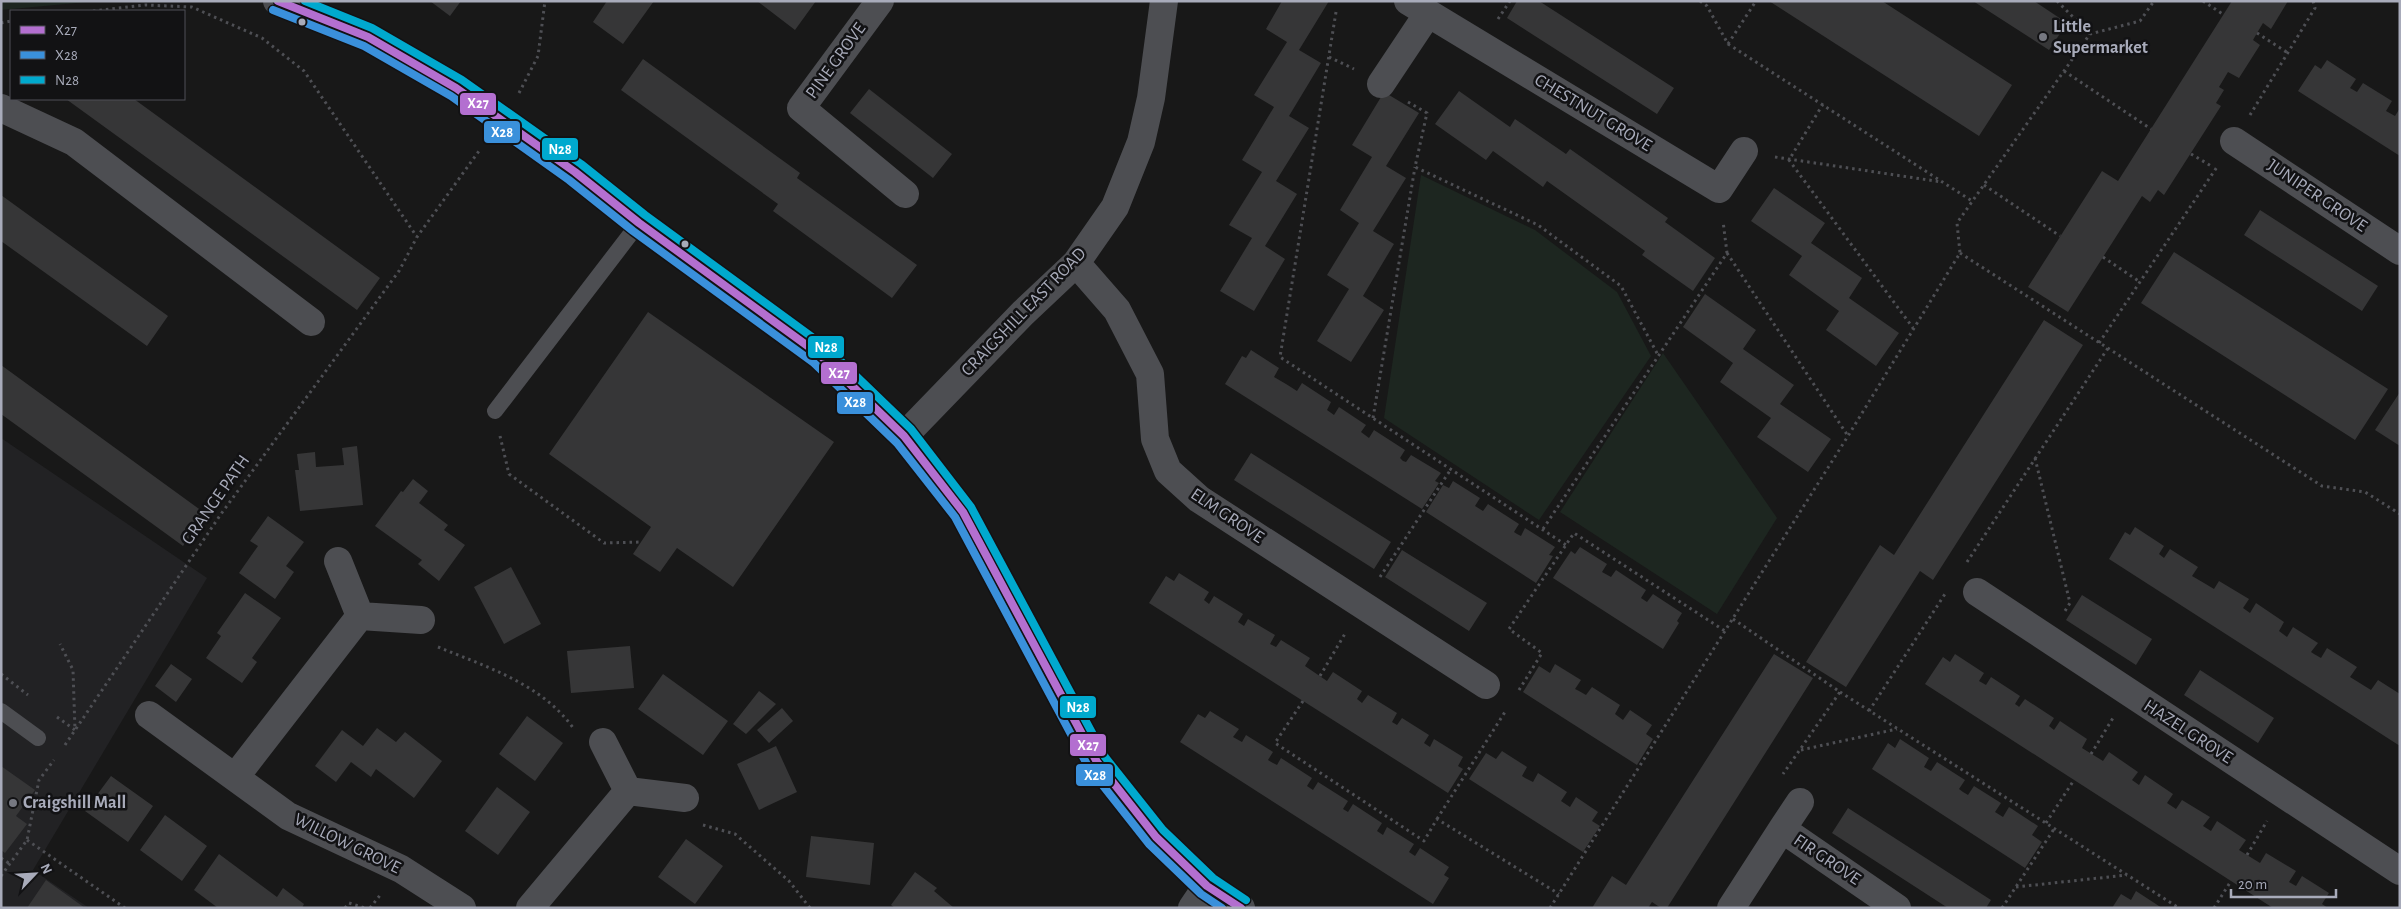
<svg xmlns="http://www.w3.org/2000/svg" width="2401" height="909" font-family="'Alegreya Sans',sans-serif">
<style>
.built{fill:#222224}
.green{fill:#1d2620}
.building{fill:#363637}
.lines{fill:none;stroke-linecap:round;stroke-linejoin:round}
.path{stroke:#4e4f54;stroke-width:3;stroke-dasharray:2.5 4;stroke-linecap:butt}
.lane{stroke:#4d4e52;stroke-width:16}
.street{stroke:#4d4e52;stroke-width:28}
.secondary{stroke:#4b4c50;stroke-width:28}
.bus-1-casing{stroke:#121214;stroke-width:11}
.bus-2-casing{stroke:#121214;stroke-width:11}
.bus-3-casing{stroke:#121214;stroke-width:11}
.bus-1{stroke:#b36fd0;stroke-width:8}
.bus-2{stroke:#3a90db;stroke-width:8}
.bus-3{stroke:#00a9ce;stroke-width:8}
.bus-dot{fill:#a8abba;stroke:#121214;stroke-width:2}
.poi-dot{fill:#767881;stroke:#121214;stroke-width:2}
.labels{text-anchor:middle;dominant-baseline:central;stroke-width:5;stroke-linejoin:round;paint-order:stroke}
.poi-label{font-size:18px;font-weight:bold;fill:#a8abba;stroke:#121214;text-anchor:start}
.street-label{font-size:18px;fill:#a8abba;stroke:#121214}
.line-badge{stroke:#121214;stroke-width:2}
.badge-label{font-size:14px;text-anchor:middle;font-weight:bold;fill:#fff}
</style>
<rect width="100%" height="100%" fill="#181818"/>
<path class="built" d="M1,438l206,140 -174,292 56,38h-88z"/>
<path class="green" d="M1,1h97l-97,9z
M1421,175l114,55 82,62 34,64 -112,164 -155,-102z
M1663,353l114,165 -60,96 -157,-102z"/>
<path class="building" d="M430,1h31l-11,15z
M607,1h47l-31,43 -30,-22z
M757,1h59l-21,29z
M1282,1h47l-30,49 22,13 -32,53 20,12 -33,53 21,13 -32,52 20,13 -31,52 -34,-20 32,-53 -23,-13 33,-53 -20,-12 32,-53 -20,-12 33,-53 -21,-13z
M1517,1h22l135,87 -17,26 -150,-96z
M1769,1h113l130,84 -33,51z
M1973,1h61l33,22 -18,27z
M2232,1h56l-17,28 -8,-6 -6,10 -4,7 7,5 -21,33 -11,-6 -9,15 5,3 -8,13 5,3 -57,89 -6,-5 -8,12 -8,-6 -74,116 -40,-25 74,-116 16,10z
M643,59l157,114 -3,5 120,87 -25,33 -119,-87 5,-7 -157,-114z
M2327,60l29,19 -6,9 7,4 6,-9 29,18 -6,10 9,5 5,-8v48l-102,-65 17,-26 6,4z
M869,89l83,65 -19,24 -83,-65z
M1459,91l51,36 5,-8 51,35 4,-5 98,69 -3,4 50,36 -22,33 -51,-36 3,-4 -98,-70 -4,6 -50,-36 -7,9 -51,-36z
M1384,92l35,21 -33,53 20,12 -33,53 21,13 -31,52 21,14 -33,52 -34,-21 32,-52 -22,-14 32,-52 -19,-13 32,-53 -20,-12z
M66,99h68l246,179 -23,32z
M1774,188l51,35 -14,20 51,35 -13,20 50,35 -23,33 -50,-36 13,-19 -50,-36 13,-19 -51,-35z
M1,195l167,121 -21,30 -146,-105z
M2260,210l118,76 -16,25 -118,-76z
M2174,252l214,137 -33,51 -214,-137z
M1705,294l51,36 -13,19 51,36 -14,19 51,35 -23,33 -51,-35 14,-19 -51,-36 13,-19 -50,-36z
M648,312l186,130 -101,145 -56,-39 -17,24 -27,-18 18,-27 -102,-73z
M2044,320l39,25 -150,235 -13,-9 -74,116 -40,-25 74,-117 14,10z
M1251,350l28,18 -5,9 12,7 11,7 5,-8 29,19 -4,8 7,5 5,-8 27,18 -5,7 8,6 5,-8 31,20 -5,8 3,3 3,1 5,-7 30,18 -6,8 4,2 -17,26 -197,-125 17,-28 4,2z
M1,365l205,149 -23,32 -182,-132z
M2400,392v54l-25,-16z
M357,446l6,59 -63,6 -5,-41h4l-2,-16 18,-2 1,15 28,-2 -2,-17z
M1251,453l140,89 -17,27 -140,-89z
M413,479l15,12 -9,12 29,22 -4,5 21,15 -26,36 -21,-17 4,-4 -47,-34 26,-35 2,1z
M1453,481l27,17 -5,8 8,5 5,-7 31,20 -5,8 3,2 4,2 4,-8 30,19 -6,8 4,1 -17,27 -110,-71 17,-27 6,3z
M268,516l36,26 -18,24 8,6 -19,27 -36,-26 19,-27 -8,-5z
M2135,527l29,19 -5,8 5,4 6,-9 28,18 -6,9 12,7 10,6 5,-8 30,18 -6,9 7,5 6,-10 28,19 -5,9 8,6 6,-10 25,16 -7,9 3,2 7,4 6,-10 30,19 -7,10 21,13 7,-10 22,14v52l-291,-187 16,-27 5,3z
M1580,547l27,17 -5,8 9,5 5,-7 30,20 -5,8 6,4 6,-8 29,19 -5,8 2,2 -16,26 -110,-71 18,-27 4,3z
M1402,550l85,53 -18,28 -84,-54z
M511,567l30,57 -37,20 -30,-57z
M1179,573l30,19 -5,8 5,4 5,-8 29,18 -5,8 6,4 4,-7 27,16 -5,9 6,3 5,-7 29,18 -5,8 22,15 6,-9 29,19 -5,8 5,4 6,-8 29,18 -5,9 5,3 5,-7 27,17 -5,8 6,4 4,-8 29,18 -5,9 5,3 -15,24 -299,-190 17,-27 8,5z
M245,593l36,25 -29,40 5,4 -15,21 -36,-25 15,-22 -4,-3z
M2082,595l70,44 -16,26 -70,-45z
M630,646l4,42 -63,5 -4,-42z
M1774,654l39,24 -146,230h-6l-9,-6 -4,6h-56l20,-32 14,9z
M1955,654l29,19 -5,8 7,4 5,-8 29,19 -5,8 3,2 1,1 6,-8 29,19 -5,8 5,4 6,-9 27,18 -5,9 21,13 6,-9 29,20 -6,8 7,5 6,-10 28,19 -6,9 9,6 6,-9 28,17 -7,9 8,5 6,-10 29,19 -7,10 8,5 13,8 6,-10 30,18 -7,11 7,4 6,-10 27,17 -7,11 6,4h-55l-348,-224 18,-27 7,5z
M171,664l21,15 -16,23 -21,-16z
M1555,664l26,16 -6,9 4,2 7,4 6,-8 28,18 -5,9 8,6 7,-10 22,15 -6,9 7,5 -16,26 -114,-73 16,-26 11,7z
M2200,670l74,48 -16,25 -74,-48z
M663,674l65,47 -25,34 -65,-46z
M759,691l17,13 -30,30 -13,-10z
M782,708l11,13 -24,22 -12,-13z
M1210,711l29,18 -6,8 9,5 4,-7 27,17 -5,8 5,3 4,2 4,-7 31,20 -5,8 6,4 5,-8 30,19 -5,8 5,3 5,-8 29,19 -5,8 6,4 4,-8 27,17 -5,8 6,4 5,-8 29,19 -5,8 5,3 -16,26 -253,-162 18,-28 7,4z
M527,716l36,27 -28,38 -36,-27z
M377,728l19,14 9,-10 37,29 -28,37 -38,-29 -5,8 -20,-15 -15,20 -21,-16 27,-36 21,16z
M1900,739l29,19 -5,9 7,4 6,-9 28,18 -6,9 4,3 5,3 6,-9 27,17 -6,9 8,5 6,-10 29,19 -6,9 10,7 -17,26 -153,-99 16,-26 7,5z
M776,746l21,46 -38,18 -22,-46z
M1502,751l25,16 -5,9 3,2 8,4 5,-9 29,19 -6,9 9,6 6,-10 22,15 -6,9 8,5 -17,26 -114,-73 17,-26 10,6z
M1,766l34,24 -19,26 11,8 -22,29 -4,-3z
M111,776l42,30 -25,36 -43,-31z
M497,787l33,25 -32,43 -33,-24z
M1848,808l143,92 -5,8h-38l-116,-75z
M165,815l42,31 -25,35 -42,-31z
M811,836l63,7 -4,42 -64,-8z
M686,839l37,27 -28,38 -37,-27z
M219,854l58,43 6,-9 21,16 -2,4h-84l-24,-18z
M915,872l22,16 -3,3 20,17h-59l-4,-3z
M46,880l39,28h-58z
M2136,891l26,17h-50l9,-14 10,6z"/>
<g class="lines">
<path class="path" d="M1700,1l7,5 21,38 244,157
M2057,1l33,33
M2203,1l21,14
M93,11l52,-6 47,2 70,31 42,33 113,166
M1336,12l-56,345 286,188
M1498,19l12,-18
M1,23l10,-2
M2257,33l31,20
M1728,44l28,-43
M1329,57l25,12
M2064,71l87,58
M519,93l19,-37 7,-55
M1408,102l19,11 -12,54 123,58 83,61 37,69
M1823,104l-34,56 124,168
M2250,115l65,-107 -2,-7
M2191,154l22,13
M1775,157l167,25
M1984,185l76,51
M1727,253l121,183
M1960,253l362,233 43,6 35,22
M2103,257l37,25
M2099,343l118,-176
M1373,418l42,-251
M500,436l9,38 95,69 37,-1
M2035,458l35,145 -5,8
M1543,529l184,-276 -4,-32
M1967,562l141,-214
M1380,577l71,-108
M1733,619l107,73 -57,82
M438,647c49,20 104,37 136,82
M1,674l27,21
M1320,676l26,-44
M1519,690l23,-37 -33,-24 65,-96 151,98
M1840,692l339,216
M1303,701l-28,42 149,98 13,-22 122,75
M1869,711l76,-117
M57,717l18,13 -2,-60 -13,-26
M65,745l156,-231 178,-243 18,-34 62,-86
M1801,750l96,-21
M2091,754l22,-36
M1437,819l68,-107
M2046,823l28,-43
M703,825l32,9 54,47 21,27
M27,840l98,68
M2247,855l20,-34
M1,858l9,6
M1,876l26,-36 12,-60 15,-20
M2016,887l111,-12
M345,908l4,-5 16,5
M370,908l11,-14
M1550,908l298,-472 112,-183 -3,-30 133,-189 50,-13 14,-20
M2002,908l52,-79
M2214,908l17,-27"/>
<path class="lane" d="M495,411l144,-188
M1,711l37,27"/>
<path class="street" d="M880,1l-79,107 104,86
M1408,1l311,188 25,-38
M1381,84l46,-69
M1,108l73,34 237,180
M2234,141l166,110
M1076,263l41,47 33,64 5,65 13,32 31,28 287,186
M904,436l119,-123 53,-50 39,-56 26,-65 10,-44 13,-97
M338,561l22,55
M1977,592l423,279
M149,715l139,101 113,53 61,39
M603,742l25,49
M236,776l124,-160 61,4
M1782,829l18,-27
M530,908l98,-117 57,7
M1192,908l15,-22
M1731,908l51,-79 115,79"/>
<path class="secondary" d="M277,1l91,36 88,51 119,84 64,51 181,132 84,81 59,76 134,250 59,75 51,49 34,22"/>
<defs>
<path id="bus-1" d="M278,1l90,36 88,51 119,84 64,51 181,132 84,81 59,76 134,250 59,75 51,49 34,22"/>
<path id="bus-2" d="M273,10l91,36 87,50 118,84 64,51 181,132 83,80 58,74 134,251 60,76 52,50 21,14"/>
<path id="bus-3" d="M305,1l67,27 90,52 119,84 64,51 182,133 84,81 60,78 134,250 58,73 50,48 33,22"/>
</defs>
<use href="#bus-1" class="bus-1-casing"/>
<use href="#bus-2" class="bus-2-casing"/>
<use href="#bus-3" class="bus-3-casing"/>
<use href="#bus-1" class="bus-1"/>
<use href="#bus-2" class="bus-2"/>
<use href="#bus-3" class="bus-3"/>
</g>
<g class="bus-dot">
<circle cx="302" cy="22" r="4.5"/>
<circle cx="685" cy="244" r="4.5"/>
</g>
<g class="poi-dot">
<circle cx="2043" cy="37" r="5"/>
<circle cx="13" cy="803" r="5"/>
</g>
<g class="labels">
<g class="poi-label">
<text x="2053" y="27">Little<tspan x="2053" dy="21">Supermarket</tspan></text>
<text x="23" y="803">Craigshill Mall</text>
</g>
<g class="street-label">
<text transform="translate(836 61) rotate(-54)">PINE GROVE</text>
<text transform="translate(1593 113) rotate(31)">CHESTNUT GROVE</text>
<text transform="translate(2317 196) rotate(34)">JUNIPER GROVE</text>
<text transform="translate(1024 312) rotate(-46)">CRAIGSHILL EAST ROAD</text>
<text transform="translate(216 500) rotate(-55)">GRANGE PATH</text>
<text transform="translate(1227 516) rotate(34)">ELM GROVE</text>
<text transform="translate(2188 732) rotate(33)">HAZEL GROVE</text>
<text transform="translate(347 844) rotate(26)">WILLOW GROVE</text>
<text transform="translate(1827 860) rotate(34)">FIR GROVE</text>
</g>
</g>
<g class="line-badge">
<rect x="459" y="92" width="38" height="24" rx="5" fill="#b36fd0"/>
<rect x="483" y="120" width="38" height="24" rx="5" fill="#3a90db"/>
<rect x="541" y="137" width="38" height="24" rx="5" fill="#00a9ce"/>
<rect x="807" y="335" width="38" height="24" rx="5" fill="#00a9ce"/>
<rect x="820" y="361" width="38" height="24" rx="5" fill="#b36fd0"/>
<rect x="836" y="391" width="38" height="24" rx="5" fill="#3a90db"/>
<rect x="1059" y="695" width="38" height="24" rx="5" fill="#00a9ce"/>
<rect x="1069" y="733" width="38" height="24" rx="5" fill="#b36fd0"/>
<rect x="1075" y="763" width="39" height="24" rx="5" fill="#3a90db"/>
</g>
<g class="badge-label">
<text x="478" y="108">X27</text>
<text x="502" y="137">X28</text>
<text x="560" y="154">N28</text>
<text x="826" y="352">N28</text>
<text x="839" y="378">X27</text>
<text x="855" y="407">X28</text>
<text x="1078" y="712">N28</text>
<text x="1088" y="750">X27</text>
<text x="1095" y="780">X28</text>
</g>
<rect width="2401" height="909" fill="none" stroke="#a8abba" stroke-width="5"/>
<rect x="10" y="10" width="175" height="90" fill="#121214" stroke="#4e4f56"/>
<rect x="20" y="26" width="25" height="8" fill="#b36fd0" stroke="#4e4f56"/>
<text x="55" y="35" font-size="15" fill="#a8abba">X27</text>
<rect x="20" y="51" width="25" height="8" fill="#3a90db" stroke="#4e4f56"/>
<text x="55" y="60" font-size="15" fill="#a8abba">X28</text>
<rect x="20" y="76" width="25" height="8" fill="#00a9ce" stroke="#4e4f56"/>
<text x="55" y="85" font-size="15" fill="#a8abba">N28</text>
<g transform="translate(35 874) rotate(65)" stroke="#121214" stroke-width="4" paint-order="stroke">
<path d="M0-4L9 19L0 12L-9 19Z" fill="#a8abba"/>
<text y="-8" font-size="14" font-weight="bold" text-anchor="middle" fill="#a8abba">N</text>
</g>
<path d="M2231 889v8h105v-8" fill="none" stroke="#a8abba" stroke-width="2.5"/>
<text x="2238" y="889" font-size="15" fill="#a8abba" stroke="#121214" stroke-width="4" paint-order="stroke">20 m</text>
</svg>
